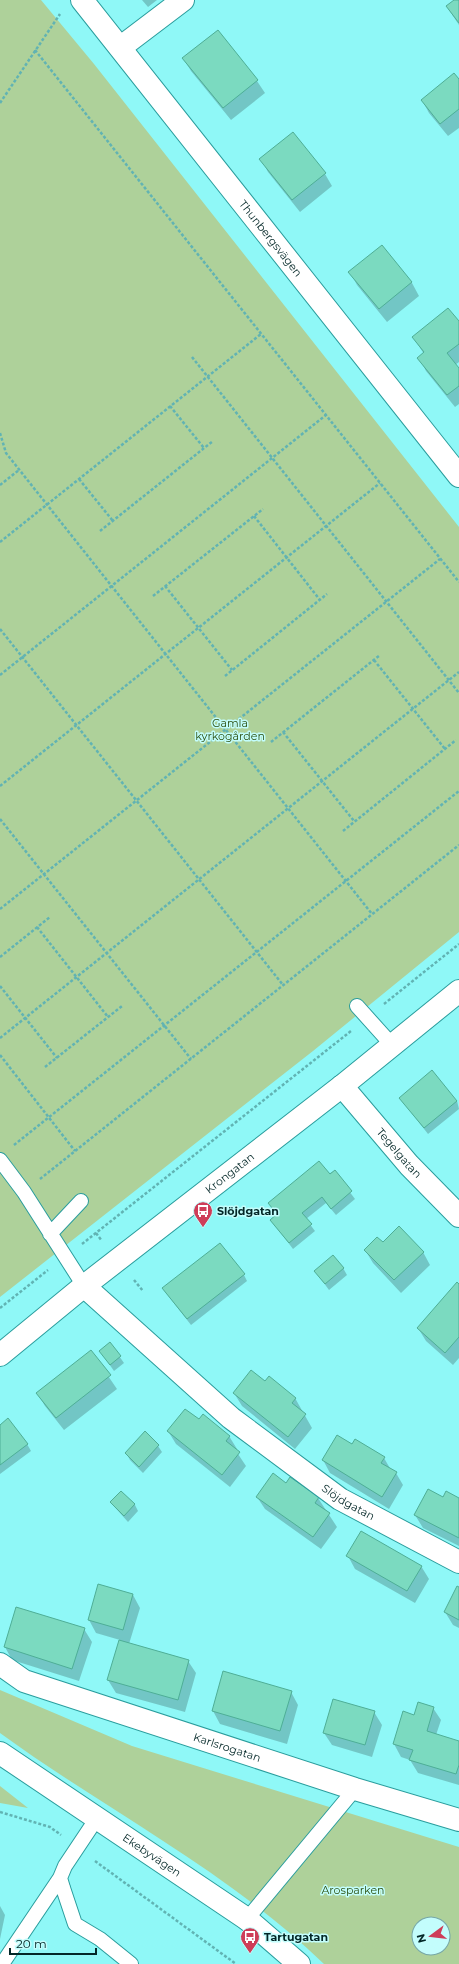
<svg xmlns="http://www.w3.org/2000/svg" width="459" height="1964" font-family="Montserrat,sans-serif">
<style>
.green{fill:#aed19a;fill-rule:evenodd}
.shadow{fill:#0003}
.building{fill:#7bdac0;stroke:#4eae96}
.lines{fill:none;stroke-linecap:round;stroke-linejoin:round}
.lane-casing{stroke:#2a9d9d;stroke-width:16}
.street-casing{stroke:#2a9d9d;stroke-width:24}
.secondary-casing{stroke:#2a9d9d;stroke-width:24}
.path{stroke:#61b3b3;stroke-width:2.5;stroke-dasharray:3 2;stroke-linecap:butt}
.lane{stroke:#fff;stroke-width:14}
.street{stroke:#fff;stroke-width:22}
.secondary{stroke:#fff;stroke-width:22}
.labels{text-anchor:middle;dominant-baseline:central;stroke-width:3;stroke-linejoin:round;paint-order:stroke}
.street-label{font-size:11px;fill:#032727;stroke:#c3fdfc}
.park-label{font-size:11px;fill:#2a4e0d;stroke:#c3fdfc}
.poi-label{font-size:11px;font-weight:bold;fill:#032727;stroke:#c3fdfc;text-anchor:start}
</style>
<rect width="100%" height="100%" fill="#8ff8f7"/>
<path class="green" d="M0,0h41l53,64 365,463v405l-146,119 -313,246z
M0,1690l132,56 327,101v117h-135c-96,-93 -217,-153 -324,-231zM419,1924h24v24h-24z
M0,1786l28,22 -28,-5z"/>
<path class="shadow" d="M142,0h15l-9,7z
M455,0h4v25l-12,-18z
M217,31l40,50 8,12 -34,27 -40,-49 -8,-13z
M459,81v47l-11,8 -19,-23 -7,-13z
M261,159l64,15 7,12 -32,26 -32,-40z
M382,246l30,37 7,13 -32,26 -30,-37 -7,-13z
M459,322v40l-4,3 4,5v34l-4,3 -29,-36 -7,-13 5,-4 -11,-17z
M400,1098l57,3 2,8 -31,25z
M334,1171l21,28 -19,16 -10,-12 -20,16 9,12 -22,18 -22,-29 6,-5 -7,-11z
M383,1244l40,8 7,13 -29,28 -28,-30 -8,-13z
M343,1268l4,7 -18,15 -14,-19z
M244,1275l3,6 -56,44 -24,-31z
M459,1285v73l-6,7 -27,-24 -8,-13z
M110,1343l14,20 -10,8 -14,-20z
M91,1351l26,38 -53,41 -19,-24 -8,-13z
M265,1382l30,16 17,30 -17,21 -53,-43 -8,-13z
M199,1421l30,15 8,13 -1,2 10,15 -16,21 -54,-43 -8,-13z
M0,1426l27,18 4,7 -31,23z
M158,1446l4,6 -19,21 -13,-13 -4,-7z
M352,1446l32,12 7,12 5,3 7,12 -14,24 -59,-36 -7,-13z
M291,1479l27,19 19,29 -16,22 -56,-40 -8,-12 30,-13z
M121,1492l14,13 3,6 -10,11 -17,-19z
M444,1498l15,1v47l-36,-18 -8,-13z
M348,1556l73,10 8,13 -14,24 -60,-34z
M459,1588v40l-6,-3 -8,-13z
M133,1595l7,13 -11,36 59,17 8,12 -11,39 -69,-19 -8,-13 12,-40 -24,-7 -7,-13z
M84,1629l8,13 -13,39 -67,-21 -7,-13z
M291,1692l7,13 -11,39 -67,-20 -7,-13z
M433,1708l8,12 -5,15 23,7v43l-41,-12 -8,-13 -9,-3 -7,-13 21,-28z
M374,1712l8,13 -10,32 -40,-12 -8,-12z
M0,1906l5,9 -5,24z"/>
<path class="building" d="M454,0h5v23l-13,-17z
M218,30l40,50 -35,28 -41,-50z
M454,73l5,6v30l-19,15 -19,-24z
M293,132l33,41 -34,27 -33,-41z
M382,245l30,37 -33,27 -31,-37z
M448,308l11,13v23l-12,9 12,15v18l-12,9 -30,-37 7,-6 -12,-15z
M432,1070l25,31 -33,27 -25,-30z
M319,1161l11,13 5,-4 17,21 -21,18 -9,-12 -20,16 10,11 -23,19 -19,-23 7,-6 -9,-11z
M399,1226l25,26 -30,28 -30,-30 13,-13 6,5z
M220,1243l25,31 -58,45 -25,-31z
M333,1255l11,13 -19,16 -11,-13z
M457,1282l2,2v53l-14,16 -28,-25z
M110,1342l11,14 -11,9 -11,-14z
M91,1350l20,25 -55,43 -20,-25z
M251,1370l14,11 4,-5 27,22 -4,5 14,11 -18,23 -55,-44z
M185,1409l14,10 4,-5 27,22 -4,5 14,11 -18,23 -55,-44z
M8,1418l20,26 -28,21v-40z
M145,1431l14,14 -20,22 -14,-14z
M337,1435l15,9 3,-5 30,18 -4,6 16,9 -15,25 -60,-37z
M273,1473l13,10 4,-6 29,20 -4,6 15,10 -17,24 -57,-40z
M428,1489l15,8 3,-6 13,7v40l-45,-23z
M121,1491l14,13 -11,12 -14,-14z
M361,1531l61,35 -15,25 -61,-35z
M98,1584l35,10 -10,36 -35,-10z
M457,1586l2,1v33l-15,-8z
M16,1607l69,21 -13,41 -68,-22z
M119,1640l70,20 -11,40 -71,-20z
M223,1671l69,20 -12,40 -68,-20z
M333,1699l42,12 -10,34 -42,-12z
M418,1702l16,5 -7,24 32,10v24l-3,9 -47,-14 4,-10 -20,-6 10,-33 11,4z"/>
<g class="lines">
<defs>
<path id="lane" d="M357,1006l35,39
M0,1160l24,32 60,94
M50,1234l31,-33
M97,1818l-32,48 -5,12 3,10 12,36 25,15 31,25
M247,1919l108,-130
M2,1964l58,-86"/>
<g id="street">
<path id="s1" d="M82,0l377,476"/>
<path d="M121,47l62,-47"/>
<path id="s2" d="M342,1086l67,79 50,51"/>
<path id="s3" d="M84,1286l147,132 109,81 119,63"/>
<path id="s4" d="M0,1664l24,17 331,108 104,31"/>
<path id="s5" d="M0,1753l247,166"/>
</g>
<g id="secondary">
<path id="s6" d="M0,1355l84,-69 258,-200 117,-95"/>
<path d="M247,1919l52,45"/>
</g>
</defs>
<use href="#lane" class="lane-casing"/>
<use href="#street" class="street-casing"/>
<use href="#secondary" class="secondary-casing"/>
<path class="path" d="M35,50l424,532
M0,103l60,-89
M192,357l267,336
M170,406l34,42
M0,433l6,20 366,461
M79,479l34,42
M0,485l19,-15
M254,516l66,84
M100,531l113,-90
M0,542l261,-208
M165,586l67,84
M153,596l110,-87
M0,629l283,356
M374,660l71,89
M0,675l326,-260
M225,676l102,-82
M283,732l71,89
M271,742l109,-87
M0,786l380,-303
M0,819l191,240
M343,831l113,-91
M0,909l440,-350
M37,927l71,90
M0,957l50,-40
M0,986l57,72
M384,1004l75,-60
M0,1038l459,-366
M0,1055l75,96
M45,1067l77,-61
M14,1145l445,-354
M40,1179l419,-334
M96,1233l6,8
M82,1244l269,-213
M134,1280l9,11
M0,1308l48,-38
M0,1812l50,15 11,8
M95,1861l141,103"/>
<use href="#lane" class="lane"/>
<use href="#street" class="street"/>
<use href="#secondary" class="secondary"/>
</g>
<defs>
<symbol id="bus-pin" viewBox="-11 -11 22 30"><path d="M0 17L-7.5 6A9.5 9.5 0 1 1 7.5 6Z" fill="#ce3d58" stroke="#c3fdfc"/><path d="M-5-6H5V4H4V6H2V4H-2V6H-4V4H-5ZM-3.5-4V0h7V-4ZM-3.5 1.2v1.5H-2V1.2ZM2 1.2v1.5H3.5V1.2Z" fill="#fff"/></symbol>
</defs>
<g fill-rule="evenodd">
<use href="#bus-pin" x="192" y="1200" width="22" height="30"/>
<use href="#bus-pin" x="239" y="1926" width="22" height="30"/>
</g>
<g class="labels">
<g class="street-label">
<text stroke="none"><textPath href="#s1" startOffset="304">Thunbergsvägen</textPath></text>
<text stroke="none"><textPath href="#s2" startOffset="88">Tegelgatan</textPath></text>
<text stroke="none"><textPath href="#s6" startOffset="293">Krongatan</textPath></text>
<text stroke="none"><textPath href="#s3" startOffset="342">Slöjdgatan</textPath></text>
<text stroke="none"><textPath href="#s4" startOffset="243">Karlsrogatan</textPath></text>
<text stroke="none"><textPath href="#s5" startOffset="183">Ekebyvägen</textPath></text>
</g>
<g class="park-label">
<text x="230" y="723">Gamla<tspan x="230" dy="13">kyrkogården</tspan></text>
<text x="353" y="1890">Arosparken</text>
</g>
<g class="poi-label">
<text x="217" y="1211">Slöjdgatan</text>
<text x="264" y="1937">Tartugatan</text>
</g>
</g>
<g transform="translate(431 1936) rotate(255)"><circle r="19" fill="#c3fdfc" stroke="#76a7a7"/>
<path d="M0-3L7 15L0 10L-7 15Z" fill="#ce3d58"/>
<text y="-6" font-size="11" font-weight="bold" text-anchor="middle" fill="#032727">N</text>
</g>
<path d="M10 1948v6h86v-6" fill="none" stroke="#032727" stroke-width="2"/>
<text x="16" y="1948" font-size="12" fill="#032727" stroke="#c3fdfc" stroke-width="3" paint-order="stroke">20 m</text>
</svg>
